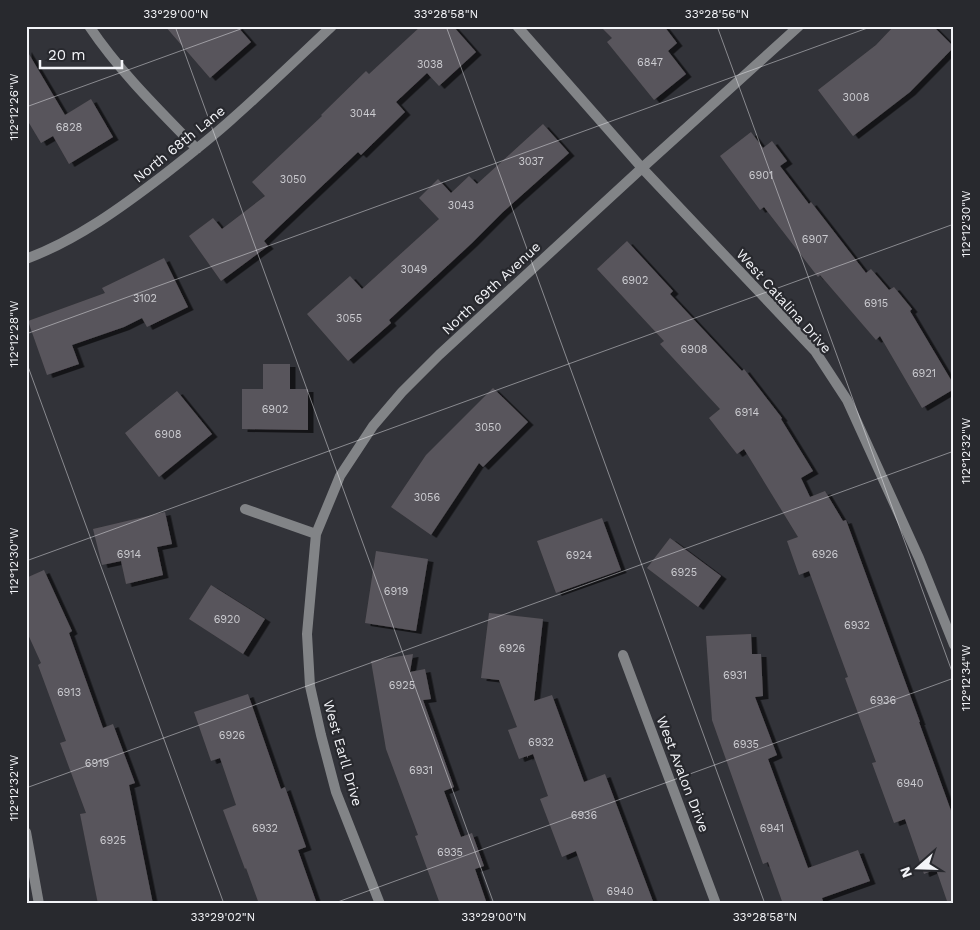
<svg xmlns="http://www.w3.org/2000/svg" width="980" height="930" font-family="'Work Sans',sans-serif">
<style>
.building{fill:#59555b;filter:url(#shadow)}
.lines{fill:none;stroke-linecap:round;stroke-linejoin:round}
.street{stroke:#828487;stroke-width:10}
.ticks{fill:none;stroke:#f3f4f8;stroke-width:1;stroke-opacity:0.45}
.labels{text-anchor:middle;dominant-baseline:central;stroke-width:4.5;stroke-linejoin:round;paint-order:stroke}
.number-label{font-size:11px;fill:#ccccd1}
.street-label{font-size:14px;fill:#f3f4f8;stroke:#28292e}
.neatline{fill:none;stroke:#f3f4f8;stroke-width:2}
.ticks-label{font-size:12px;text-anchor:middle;fill:#f3f4f8}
</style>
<defs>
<filter id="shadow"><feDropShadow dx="5.5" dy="3" stdDeviation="0" flood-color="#0009"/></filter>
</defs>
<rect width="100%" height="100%" fill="#323339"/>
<path class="building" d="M165,26h72l14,16 -41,36z
M421,26h32l23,26 -37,34 -12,-13 -31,29 9,10 -44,43 -3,-3 -94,89 4,5 -47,35 -32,-45 24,-18 9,11 43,-33 -13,-14 70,-66 -1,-1 45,-44 3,3z
M600,26h64l13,17 -9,8 18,23 -32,26 -47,-58 5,-4z
M894,26h39l21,21 -44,45 -57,44 -35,-46 58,-45z
M26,49l39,66 26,-16 22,38 -44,27 -16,-28 -12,7 -15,-25z
M543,124l26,29 -66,59 -31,31 -83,77 2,3 -43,38 -41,-47 43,-38 12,13 77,-70 -20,-21 19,-19 13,14 18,-17 8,8z
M751,132l12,16 9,-7 15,20 -7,5 29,38 2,-2 55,71 5,-4 18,21 5,-3 18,22 -2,2 44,74v4l-32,19 -42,-72 -4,4 -56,-65 -2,2 -54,-70 -4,3 -40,-54z
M627,241l46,50 -3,3 72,77 2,-2 38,49 -1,1 32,52 -12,7 9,19 15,-6 18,30 3,-1 74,202h-1l35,97v85h-6l-12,-35 -12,5 -19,-55 -11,4 -22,-60 4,-1 -31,-84 3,-1 -39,-106 -10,4 -12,-34 11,-4 -54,-88 -7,5 -28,-36 11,-9 -60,-65 4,-3 -67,-72z
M164,258l24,49 -41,20 -5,-9 -18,9 -52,18 7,19 -32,11 -19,-54 77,-28 -3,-5z
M263,364h27v25h18v41l-66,-1v-40h21z
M493,388l35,34 -45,45 -4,-4 -48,72 -40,-28 35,-52z
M177,391l35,43 -53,43 -34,-44z
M165,512l7,32 -15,3 6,28 -37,9 -5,-23 -19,4 -9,-36z
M602,518l19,52 -65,23 -19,-52z
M670,538l51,38 -23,31 -51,-39z
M376,551l52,8 -12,72 -51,-8z
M44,570l28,61 -3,2 34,95 10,-4 22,59 -6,2 24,119h-55l-18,-90 6,-1 -26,-70 6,-2 -28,-76 3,-2 -15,-33v-52z
M211,585l54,34 -22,35 -54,-35z
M489,613l54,6 -9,82 18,-6 32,87 21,-8 49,130h-59l-19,-53 -14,6 -22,-58 8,-3 -15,-42 -5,2v2l-1,-2 -8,3 -11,-29 9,-3 -18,-47 -18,-2z
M751,634l1,20h9l2,42 -8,1 22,58 -9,4 40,109 50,-18 12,31 -48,17 2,6h-41l-15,-42 -5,2 -51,-144 -6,-84z
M413,654l-3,18 15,-3 6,30 -8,1 31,87 -10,4 17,46 11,-4 12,33 -9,3 12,35h-47l-25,-68 3,-1 -32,-86 -15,-88z
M248,694l33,95 4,-2 21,60 -8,3 19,54h-58l-13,-36 -1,1 -22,-59 13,-5 -16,-47 -9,3 -17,-49z"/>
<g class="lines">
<path class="street" d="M89,26c31,46 69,83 108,123
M517,26l125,142 173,183 32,49 72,158 35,87
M26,259c51,-19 96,-52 139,-85 23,-18 46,-36 67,-55 34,-30 67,-62 100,-93
M245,509l71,25
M623,655l93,249
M26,832l13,72
M380,904l-44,-112 -15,-57 -11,-49 -3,-52 9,-100 24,-58 33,-50 29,-34 37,-37 203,-187 157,-142"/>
</g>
<path class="ticks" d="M175,26l319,878M446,26l319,878M717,26l237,651M26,107l223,-81M26,334l847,-308M26,361l198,543M26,561l928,-337M26,788l928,-337M332,904l622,-226"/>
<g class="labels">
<g class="number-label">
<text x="650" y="62">6847</text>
<text x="430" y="64">3038</text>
<text x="856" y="97">3008</text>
<text x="363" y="113">3044</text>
<text x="69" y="127">6828</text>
<text x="531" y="161">3037</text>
<text x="761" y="175">6901</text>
<text x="293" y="179">3050</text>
<text x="461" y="205">3043</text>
<text x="815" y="239">6907</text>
<text x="414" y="269">3049</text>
<text x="635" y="280">6902</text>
<text x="145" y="298">3102</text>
<text x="876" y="303">6915</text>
<text x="349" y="318">3055</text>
<text x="694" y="349">6908</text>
<text x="924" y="373">6921</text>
<text x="275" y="409">6902</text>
<text x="747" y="412">6914</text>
<text x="488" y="427">3050</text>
<text x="168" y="434">6908</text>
<text x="427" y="497">3056</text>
<text x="129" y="554">6914</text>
<text x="825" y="554">6926</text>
<text x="579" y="555">6924</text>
<text x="684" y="572">6925</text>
<text x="396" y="591">6919</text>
<text x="227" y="619">6920</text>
<text x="857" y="625">6932</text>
<text x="512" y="648">6926</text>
<text x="735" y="675">6931</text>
<text x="402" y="685">6925</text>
<text x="69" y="692">6913</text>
<text x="883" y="700">6936</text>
<text x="232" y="735">6926</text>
<text x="541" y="742">6932</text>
<text x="746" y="744">6935</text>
<text x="97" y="763">6919</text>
<text x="421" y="770">6931</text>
<text x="910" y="783">6940</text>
<text x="584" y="815">6936</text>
<text x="265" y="828">6932</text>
<text x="772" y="828">6941</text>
<text x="113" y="840">6925</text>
<text x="450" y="852">6935</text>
<text x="620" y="891">6940</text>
</g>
<g class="street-label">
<text transform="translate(179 144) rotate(-39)">North 68th Lane</text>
<text transform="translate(491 288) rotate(-43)">North 69th Avenue</text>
<text transform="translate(784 301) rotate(48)">West Catalina Drive</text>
<text transform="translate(343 753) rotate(74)">West Earll Drive</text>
<text transform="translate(683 774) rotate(69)">West Avalon Drive</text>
</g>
</g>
<rect width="980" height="930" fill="none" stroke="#28292e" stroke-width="55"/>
<g transform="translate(918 868) rotate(250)" stroke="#28292e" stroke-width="4" paint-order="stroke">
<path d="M0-4L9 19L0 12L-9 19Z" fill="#f3f4f8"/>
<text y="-8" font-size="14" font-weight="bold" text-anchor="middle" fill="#f3f4f8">N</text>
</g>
<path d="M40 60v8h82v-8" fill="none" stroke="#f3f4f8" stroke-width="2.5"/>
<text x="48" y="60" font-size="15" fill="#f3f4f8" stroke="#28292e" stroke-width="4" paint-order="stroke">20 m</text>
<rect x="28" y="28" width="924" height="874" class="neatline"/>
<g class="ticks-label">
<text x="176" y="18">33°29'00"N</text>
<text x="446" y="18">33°28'58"N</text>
<text x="717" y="18">33°28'56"N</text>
<text transform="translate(14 107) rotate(-90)" y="4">112°12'26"W</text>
<text transform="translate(966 224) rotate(-90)" y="4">112°12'30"W</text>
<text transform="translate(14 334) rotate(-90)" y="4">112°12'28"W</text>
<text transform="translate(966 451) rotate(-90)" y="4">112°12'32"W</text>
<text transform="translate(14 561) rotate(-90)" y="4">112°12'30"W</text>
<text transform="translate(966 678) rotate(-90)" y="4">112°12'34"W</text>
<text transform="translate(14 788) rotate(-90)" y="4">112°12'32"W</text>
<text x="223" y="921">33°29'02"N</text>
<text x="494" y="921">33°29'00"N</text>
<text x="765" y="921">33°28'58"N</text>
</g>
</svg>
